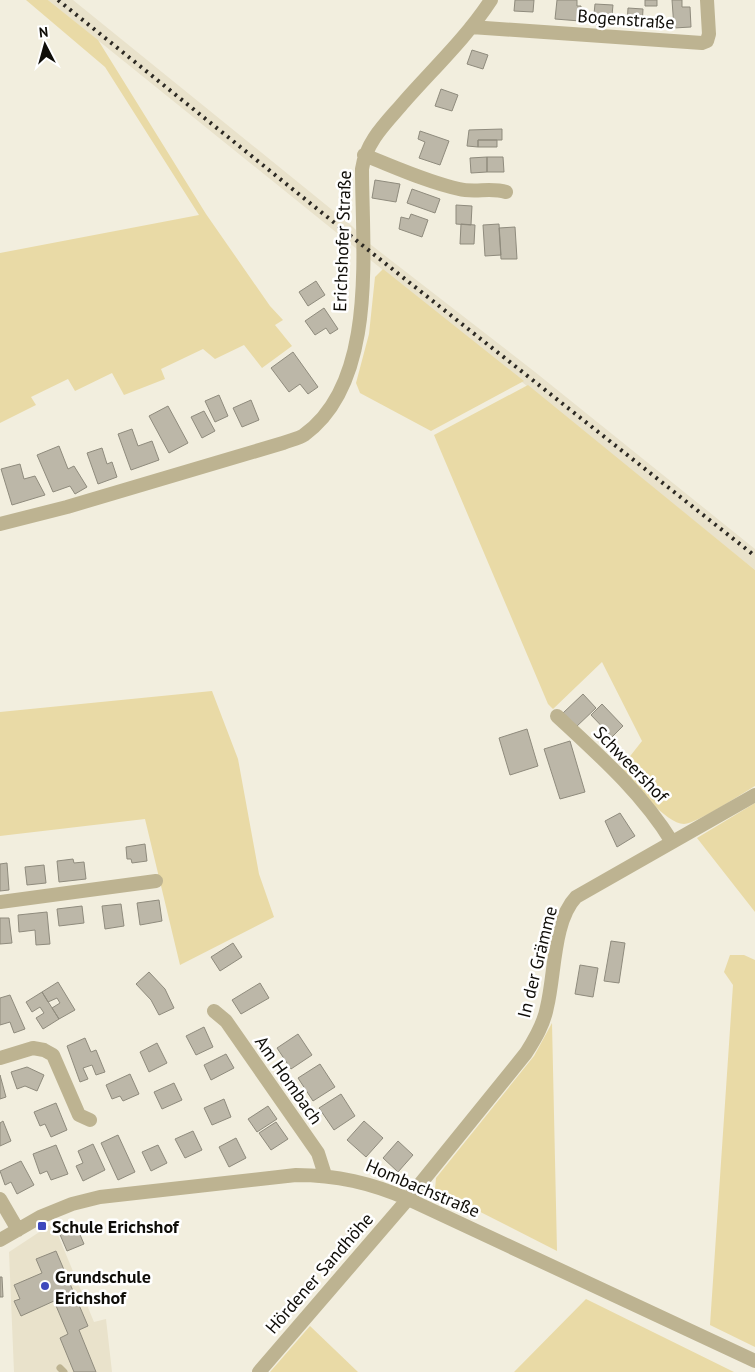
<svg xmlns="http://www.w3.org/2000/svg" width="755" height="1372" font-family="'PT Sans',sans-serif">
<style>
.built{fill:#e9e2cb}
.green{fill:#e9daa6}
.building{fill:#bcb7a8;stroke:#8f8b7d}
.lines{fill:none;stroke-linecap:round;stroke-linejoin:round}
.lane{stroke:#bdb391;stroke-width:7}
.street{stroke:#bdb391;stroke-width:14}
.rail{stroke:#2b2822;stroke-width:4;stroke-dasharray:2.5 5;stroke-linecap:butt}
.poi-dot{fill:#3e48bc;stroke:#fff;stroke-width:2}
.labels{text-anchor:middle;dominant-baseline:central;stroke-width:5;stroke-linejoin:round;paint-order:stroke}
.street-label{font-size:18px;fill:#0f0d08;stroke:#fff}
.poi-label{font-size:18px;font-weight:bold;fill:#0f0d08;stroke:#fff;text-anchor:start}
</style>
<rect width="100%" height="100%" fill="#f2eede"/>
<path class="built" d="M48,0h25l279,226 18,18 165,128 220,177v21z
M53,1223l41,99 12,-3 6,53h-98l-5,-120z"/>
<path class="green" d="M26,0h22l50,40 108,174 64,92 13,14 -8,5 17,21 -30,22 -18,-23 -29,14 -12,-10 -42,20 4,10 -41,16 -12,-22 -37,18 -7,-12 -37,18 5,8 -36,18v-170l199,-38 -94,-148z
M383,269l141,112 -93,50 -71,-38 -4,-10 13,-49 6,-57z
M528,385l227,185v216c-14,8 -57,37 -71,38 -18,0 -52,-42 -64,-55l22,-28 -40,-79 -49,47 -5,-5 -114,-269z
M212,691l26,68 21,115 15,43 -94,48 -35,-146 -145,17v-124z
M755,803v109l-58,-74z
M730,955h14l11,5v387l-45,-22 23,-340 -9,-13z
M552,1023l5,228 -122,-62 1,-11 98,-122z
M586,1299l148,73h-220z
M310,1326l48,46h-88z"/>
<path class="building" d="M515,0h19l-1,12 -19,-1z
M557,0h20v6h4l-1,15 -25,-2z
M645,0h12v6h-12z
M672,0h10v7h8l1,20 -17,1z
M595,4l18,1 -2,20 -18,-1z
M628,8l15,1 -1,18 -15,-1z
M472,50l16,5 -5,14 -16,-5z
M441,89l17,6 -6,16 -17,-5z
M502,129v11h-24v7l-11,-1 2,-16z
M420,131l29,10 -9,24 -21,-7 6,-16 -7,-3z
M478,140h19v7h-19z
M487,157h16l1,15h-17z
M487,157v15l-16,1 -1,-15z
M375,180l25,4 -4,18 -24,-4z
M412,189l28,10 -5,14 -28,-10z
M456,205l16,1 -1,19 -15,-1z
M411,214l17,6 -6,17 -23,-8 2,-12 8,2z
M461,224l14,1 -1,19h-14z
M499,224l2,31 -16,1 -2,-31z
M515,227l2,32h-16l-2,-31z
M316,281l9,14 -17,11 -9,-14z
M324,308l14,21 -8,5 -4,-6 -11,7 -10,-14z
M293,352l25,35 -10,7 -8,-10 -11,8 -18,-24z
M219,395l9,21 -13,6 -10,-21z
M251,400l8,20 -17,7 -9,-19z
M168,406l20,37 -19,10 -20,-37z
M204,411l11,20 -13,7 -11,-21z
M132,429l6,17 14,-5 7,19 -28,10 -13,-36z
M59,446l9,23 6,-3 13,21 -12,7 -5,-8 -17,6 -16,-37z
M102,448l5,16 5,-2 5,15 -19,7 -11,-31z
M20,464l4,15 11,-3 10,19 -33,10 -11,-36z
M583,694l13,14 -20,19 -13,-14z
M602,704l21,22 -11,11 -21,-22z
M527,729l11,37 -28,9 -11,-37z
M570,741l15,51 -25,7 -16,-50z
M620,813l15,23 -18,11 -12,-26z
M145,844l2,17 -15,2 -1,-4h-4l-1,-12z
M73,859l1,4 10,-1 2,17 -27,3 -2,-21z
M7,863l2,27 -9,1v-27z
M44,865l2,18 -19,2 -2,-18z
M159,900l3,21 -22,4 -3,-22z
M121,904l3,22 -19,3 -3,-23z
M82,906l2,17 -25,3 -2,-17z
M47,912l3,32 -14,1 -1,-15 -16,2 -1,-17z
M0,918h9l3,25 -12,1z
M611,941l14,2 -6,40 -15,-2z
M233,943l9,14 -22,14 -9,-14z
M580,965l18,3 -5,29 -18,-3z
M149,972l16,17 9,19 -15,7 -8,-15 -15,-16z
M58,982l17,28 -16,9 -7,-11 8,-5 -3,-5 -9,4 -6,-10z
M260,983l9,15 -28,16 -9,-14z
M42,992l17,27 -16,10 -7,-11 8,-5 -4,-6 -8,5 -6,-10z
M10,995l15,34 -11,4 -4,-11 -10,3v-27z
M204,1027l9,20 -17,8 -10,-19z
M298,1034l14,21 -21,14 -14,-21z
M85,1038l6,14 5,-2 9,22 -9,3 -4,-10 -9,3 5,11 -8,3 -13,-36z
M157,1043l10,20 -18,9 -9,-20z
M226,1054l8,14 -23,12 -7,-15z
M320,1064l15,23 -22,14 -15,-23z
M27,1067l17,8 -7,16 -12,-5 -8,3 -6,-17z
M130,1074l9,20 -16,7 -3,-5 -8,3 -6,-14z
M0,1075l6,22 -6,2z
M174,1083l8,17 -20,9 -8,-17z
M341,1094l14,22 -21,14 -15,-22z
M224,1099l7,18 -19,8 -8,-17z
M56,1103l11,27 -16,7 -6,-13 -5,2 -6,-14z
M268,1106l9,13 -20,13 -9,-13z
M3,1121l8,20 -11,5v-23z
M364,1121l19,17 -17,19 -19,-17z
M276,1122l12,17 -17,11 -12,-17z
M193,1131l9,19 -17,8 -10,-19z
M118,1135l17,37 -17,8 -17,-37z
M236,1138l10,20 -17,9 -10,-20z
M398,1141l15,14 -15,17 -15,-14z
M93,1144l12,26 -22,11 -7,-15 7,-3 -5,-12z
M56,1145l12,29 -17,6 -4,-9 -7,3 -7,-20z
M158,1145l9,18 -16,8 -9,-19z
M21,1161l13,24 -17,9 -6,-12 -6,3 -5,-14z
M75,1223l9,21 -17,7 -9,-21z
M56,1251l32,75 -9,4 17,42h-22l-14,-34 8,-4 -14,-33 -33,15 -7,-15 6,-2 -6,-14 28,-12 -6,-14z
M0,1277h2l1,20h-3z"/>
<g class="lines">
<path class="lane" d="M60,1368l4,4"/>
<path class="street" d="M471,27l231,16 5,-2 2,-7 -2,-34
M364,155c31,12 63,27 95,34 16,4 32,-2 47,3
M0,524l67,-17 216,-64c7,-3 15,-4 21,-8 74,-53 58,-186 58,-266 4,-28 25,-47 42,-67 29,-33 63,-65 87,-102
M557,716c42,39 85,77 115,126
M0,902l156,-21
M214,1011l12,10 92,132 7,22
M0,1058l33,-10 11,2 9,5 26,60 11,5
M0,1199l18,31
M0,1240l40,-23 32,-13 28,-7 196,-22c41,0 75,8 112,24l347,162
M259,1372l149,-173 118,-146c9,-14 18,-29 21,-46 8,-32 6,-86 29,-110l179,-102"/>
<path class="rail" d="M58,0l304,245 393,311"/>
</g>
<g class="poi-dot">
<rect x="37" y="1221" width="10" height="10" rx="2.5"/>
<circle cx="45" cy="1286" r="5"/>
</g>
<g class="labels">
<g class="street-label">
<text transform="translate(626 19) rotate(4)">Bogenstraße</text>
<text transform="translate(342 241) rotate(-88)">Erichshofer Straße</text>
<text transform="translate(631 764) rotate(46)">Schweershof</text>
<text transform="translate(537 962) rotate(-76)">In der Grämme</text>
<text transform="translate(289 1080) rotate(55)">Am Hombach</text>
<text transform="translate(423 1188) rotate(23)">Hombachstraße</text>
<text transform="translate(319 1273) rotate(-49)">Hördener Sandhöhe</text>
</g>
<g class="poi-label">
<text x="52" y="1226">Schule Erichshof</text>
<text x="55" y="1276">Grundschule<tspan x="55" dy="21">Erichshof</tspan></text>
</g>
</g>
<g transform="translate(45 45) rotate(354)" stroke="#ffffff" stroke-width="4" paint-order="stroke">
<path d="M0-4L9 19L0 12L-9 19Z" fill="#0f0d08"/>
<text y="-8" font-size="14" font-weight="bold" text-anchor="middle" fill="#0f0d08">N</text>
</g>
</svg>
